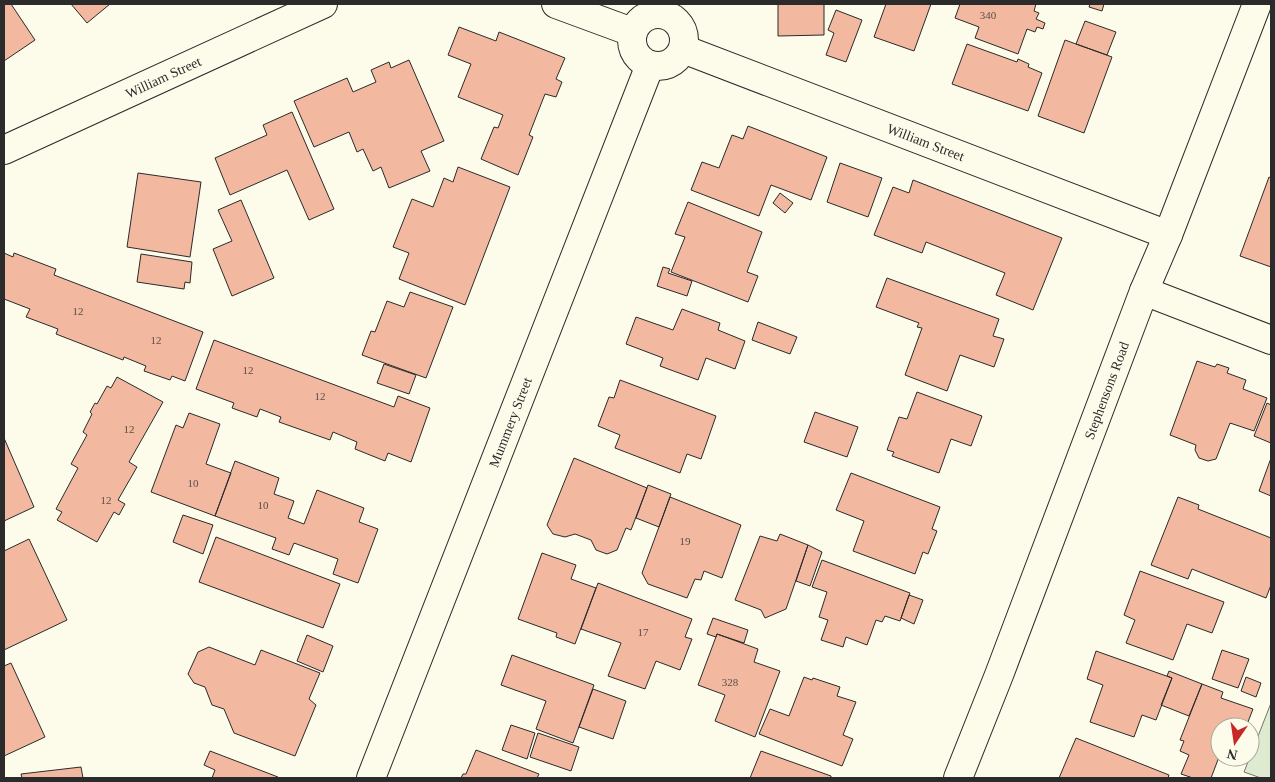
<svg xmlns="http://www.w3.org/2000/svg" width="1275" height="782" font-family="'Times New Roman',serif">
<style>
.green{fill:#deebd1;stroke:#74746e}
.building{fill:#f2b8a0;stroke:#2b2b2b}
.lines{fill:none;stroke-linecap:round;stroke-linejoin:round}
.minor-casing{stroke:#2b2b2b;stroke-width:30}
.primary-casing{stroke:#2b2b2b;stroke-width:30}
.minor{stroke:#fdfbea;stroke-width:28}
.primary{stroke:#fdfbea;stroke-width:28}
.labels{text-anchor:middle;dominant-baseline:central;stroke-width:4;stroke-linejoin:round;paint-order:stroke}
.number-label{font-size:11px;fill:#5d4e48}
.street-label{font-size:14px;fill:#2b2b2b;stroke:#fdfbea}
</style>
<rect width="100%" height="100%" fill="#fdfbea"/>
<path class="green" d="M1271,703v75h-10l-17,-6z"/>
<path class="building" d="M4,4h7l24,36 -31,21z
M71,4h39l-23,19z
M778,4h46v31l-46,1z
M886,4h45l-17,47 -40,-14z
M960,4h76l-2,7 5,2 -3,6 9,4 -2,6 -6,-2 -2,5 -8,-3 -9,25 -43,-16 4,-11 -24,-9z
M1090,4h14l-2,7 -13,-4z
M836,10l26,10 -16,42 -20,-7 8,-22 -6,-3z
M1085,21l31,11 -9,23 -31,-11z
M459,27l37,14 3,-9 66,26 -9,21 6,3 -6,15 -11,-3 -16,41 4,2 -15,38 -37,-16 13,-32 4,1 5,-13 -45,-18 13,-33 -23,-9z
M1065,40l47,17 -28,76 -46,-17z
M967,44l50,18 1,-3 11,5 -1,3 14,6 -14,38 -76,-27z
M409,60l35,81 -23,10 9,20 -41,17 -8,-21 -8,4 -10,-22 -6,3 -8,-20 -35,15 -20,-46 53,-23 6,14 23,-10 -5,-12 18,-8 2,6z
M292,112l42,97 -25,11 -22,-50 -57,25 -15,-37 52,-23 -4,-10z
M748,126l79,31 -16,43 -40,-15 -12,31 -68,-26 11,-28 17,6 13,-33 11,4z
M840,163l42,15 -14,39 -41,-15z
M458,167l52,20 -45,118 -66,-26 10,-26 -16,-6 19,-48 21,8 11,-29 9,4z
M138,173l63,9 -11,75 -63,-10z
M1269,177l2,1v89l-31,-11z
M913,180l149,58 -29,72 -37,-15 9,-22 -79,-31 -4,11 -48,-18 19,-48 16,6z
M780,193l13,10 -8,10 -12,-10z
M241,200l33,78 -42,18 -19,-47 19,-8 -14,-31z
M688,202l74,30 -15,40 11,4 -10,26 -77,-30 14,-35 -10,-3z
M4,253l9,4 1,-4 42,16 -2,6 149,57 -18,49 -13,-5 -2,4 -26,-9 2,-5 -22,-9 -1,3 -67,-26 2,-5 -32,-12 4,-8 -26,-10z
M141,254l51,8 -2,21 -5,-1 -1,7 -47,-7z
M663,267l7,2 -2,4 24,8 -5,15 -30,-10z
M887,278l112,41 -6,17 11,3 -10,28 -34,-12 -13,36 -42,-16 17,-47 -5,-1 2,-4 -43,-16z
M410,292l43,15 -27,71 -64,-23 9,-24 4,1 12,-31 17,6z
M682,309l38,14 -2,7 27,11 -10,28 -29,-11 -8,22 -38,-14 3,-8 -37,-14 10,-27 37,13z
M758,322l39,15 -7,17 -38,-14z
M214,340l180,67 4,-11 32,12 -19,54 -23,-9 -3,8 -30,-12 2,-7 -24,-10 -3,8 -51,-18 2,-5 -21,-8 -3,8 -25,-9 2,-5 -38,-14z
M1197,361l18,6 2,-3 12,4 -2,5 19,7 -3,9 24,9 -13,33 -24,-8 -14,36 -8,2 -9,-3 -4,-8 1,-5 -26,-10z
M384,364l32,11 -7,19 -32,-11z
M117,377l46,25 -34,60 8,5 -19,33 7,4 -6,11 -5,-3 -17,30 -40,-22 5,-8 -6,-3 22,-41 -7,-4 16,-29 -4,-3 9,-18 -2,-2 5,-9 2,1 10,-18 4,2z
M620,380l96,36 -15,43 -14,-5 -7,19 -65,-25 5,-13 -22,-9 11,-29 5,1z
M917,392l65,24 -11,30 -20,-7 -12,34 -47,-17 2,-4 -7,-2 12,-33 8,2z
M1267,403l4,2v38l-17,-7z
M815,412l43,15 -11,30 -43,-15z
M189,413l31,11 -14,40 25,9 -16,43 -64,-24 25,-67 7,3z
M4,438l30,69 -30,14z
M574,458l73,30 -16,42 -5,-2 -9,22 -10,4 -11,-4 -5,-10 -16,-6 -10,3 -12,-3 -6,-9z
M1271,458v38l-12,-5z
M235,461l44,17 -5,16 20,7 -6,17 16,6 13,-34 47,18 -5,14 19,7 -20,54 -25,-9 5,-15 -44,-16 -5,12 -17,-6 4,-11 -61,-22z
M851,473l89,34 -8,22 5,2 -9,23 -5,-2 -8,22 -62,-23 11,-30 -28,-11z
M648,485l23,9 -12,33 -23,-9z
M670,497l71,28 -19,53 -18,-7 -3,9 -6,-1 -8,19 -39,-14 -6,-11z
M1178,497l21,8 -1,4 73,29v47l-5,13 -74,-29 -4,10 -37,-14z
M183,515l30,10 -10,29 -30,-12z
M780,534l28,11 -22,64 -21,9 -4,-8 -26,-10 25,-64 17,5z
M216,537l124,47 -17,44 -124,-46z
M29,539l38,81 -63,30v-99z
M808,545l14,7 -12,34 -14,-5z
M542,553l34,12 -5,14 25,9 -21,56 -19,-7 1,-4 -39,-14z
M822,560l88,33 -10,28 -15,-5 -3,6 -6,-2 -9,25 -21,-8 -3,10 -22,-7 7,-20 -9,-3 8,-25 -15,-5z
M1140,571l84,31 -12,31 -25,-9 -14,36 -47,-17 9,-23 -11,-5z
M598,583l94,36 -7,18 7,2 -12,31 -24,-9 -11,28 -37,-13 13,-33 -40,-14z
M909,595l14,5 -9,24 -13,-6z
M713,618l35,12 -4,13 -27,-9 -1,3 -9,-3z
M717,634l41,15 -4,13 26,9 -25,66 -40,-16 10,-26 -27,-10z
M307,635l26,11 -10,26 -26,-11z
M209,647l46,18 6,-15 59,23 -11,26 7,6 -21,51 -61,-23 -10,-24 -12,-4 -7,-18 -11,-4 -6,-9 10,-22z
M1222,650l27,9 -11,29 -26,-9z
M1096,651l76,27 -16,42 -14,-5 -8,22 -44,-15 13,-37 -16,-6z
M512,655l82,30 -21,58 -37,-14 10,-28 -45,-16z
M11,663l34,74 -41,19v-90z
M1169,671l33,13 -13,32 -28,-11 11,-27 -5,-2z
M804,677l8,3 1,-2 27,9 -3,9 19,6 -13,33 10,4 -11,27 -83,-32 11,-25 19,7z
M1246,677l15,6 -5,14 -15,-6z
M1202,684l21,8 -2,6 32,11 -7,18h-26v30h7l-1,3 -7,-3 -8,21h-18l-12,-4 8,-19 -9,-4 4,-10 -4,-1z
M593,689l33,12 -13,38 -34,-12z
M511,725l24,8 -8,26 -25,-9z
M538,733l41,14 -8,24 -41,-14z
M1076,738l93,37 -1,3h-109z
M476,750l63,24 -2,4h-76l2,-4h3z
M210,751l68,26 -1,1h-65l3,-8 -11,-5z
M761,751l70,25v2h-81z
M81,767l2,11h-61l-1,-4z"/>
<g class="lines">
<defs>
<g id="minor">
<path d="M556,4l76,28"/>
<circle cx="658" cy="40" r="26"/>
<path id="s1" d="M683,49l485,186"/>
<path id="s2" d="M4,150l319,-146"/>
<path d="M1144,291l127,49"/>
<path id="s3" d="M371,778l279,-713"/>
</g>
<g id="primary">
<path id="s4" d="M958,778l41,-103 145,-384 24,-56 89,-231"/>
</g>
</defs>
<use href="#minor" class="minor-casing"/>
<use href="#primary" class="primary-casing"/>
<use href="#minor" class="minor"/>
<use href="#primary" class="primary"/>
</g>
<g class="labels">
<g class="number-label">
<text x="988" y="15">340</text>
<text x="78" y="311">12</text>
<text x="156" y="340">12</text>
<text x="248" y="370">12</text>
<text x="320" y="396">12</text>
<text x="129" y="429">12</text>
<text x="193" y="483">10</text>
<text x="106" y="500">12</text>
<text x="263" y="505">10</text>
<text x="685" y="541">19</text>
<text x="643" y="632">17</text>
<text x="730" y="682">328</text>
</g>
<g class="street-label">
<text stroke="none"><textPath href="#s2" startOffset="175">William Street</textPath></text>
<text stroke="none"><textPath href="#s1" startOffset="260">William Street</textPath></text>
<text stroke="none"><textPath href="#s4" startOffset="415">Stephensons Road</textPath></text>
<text stroke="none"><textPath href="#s3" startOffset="382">Mummery Street</textPath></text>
</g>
</g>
<rect width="1275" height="782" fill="none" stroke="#2b2b2b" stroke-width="10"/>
<g transform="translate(1235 742) rotate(193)"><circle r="24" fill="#fdfbea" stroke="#a9a89e"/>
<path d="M0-4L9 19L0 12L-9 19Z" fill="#c62828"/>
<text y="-8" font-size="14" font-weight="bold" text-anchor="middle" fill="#2b2b2b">N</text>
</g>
</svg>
